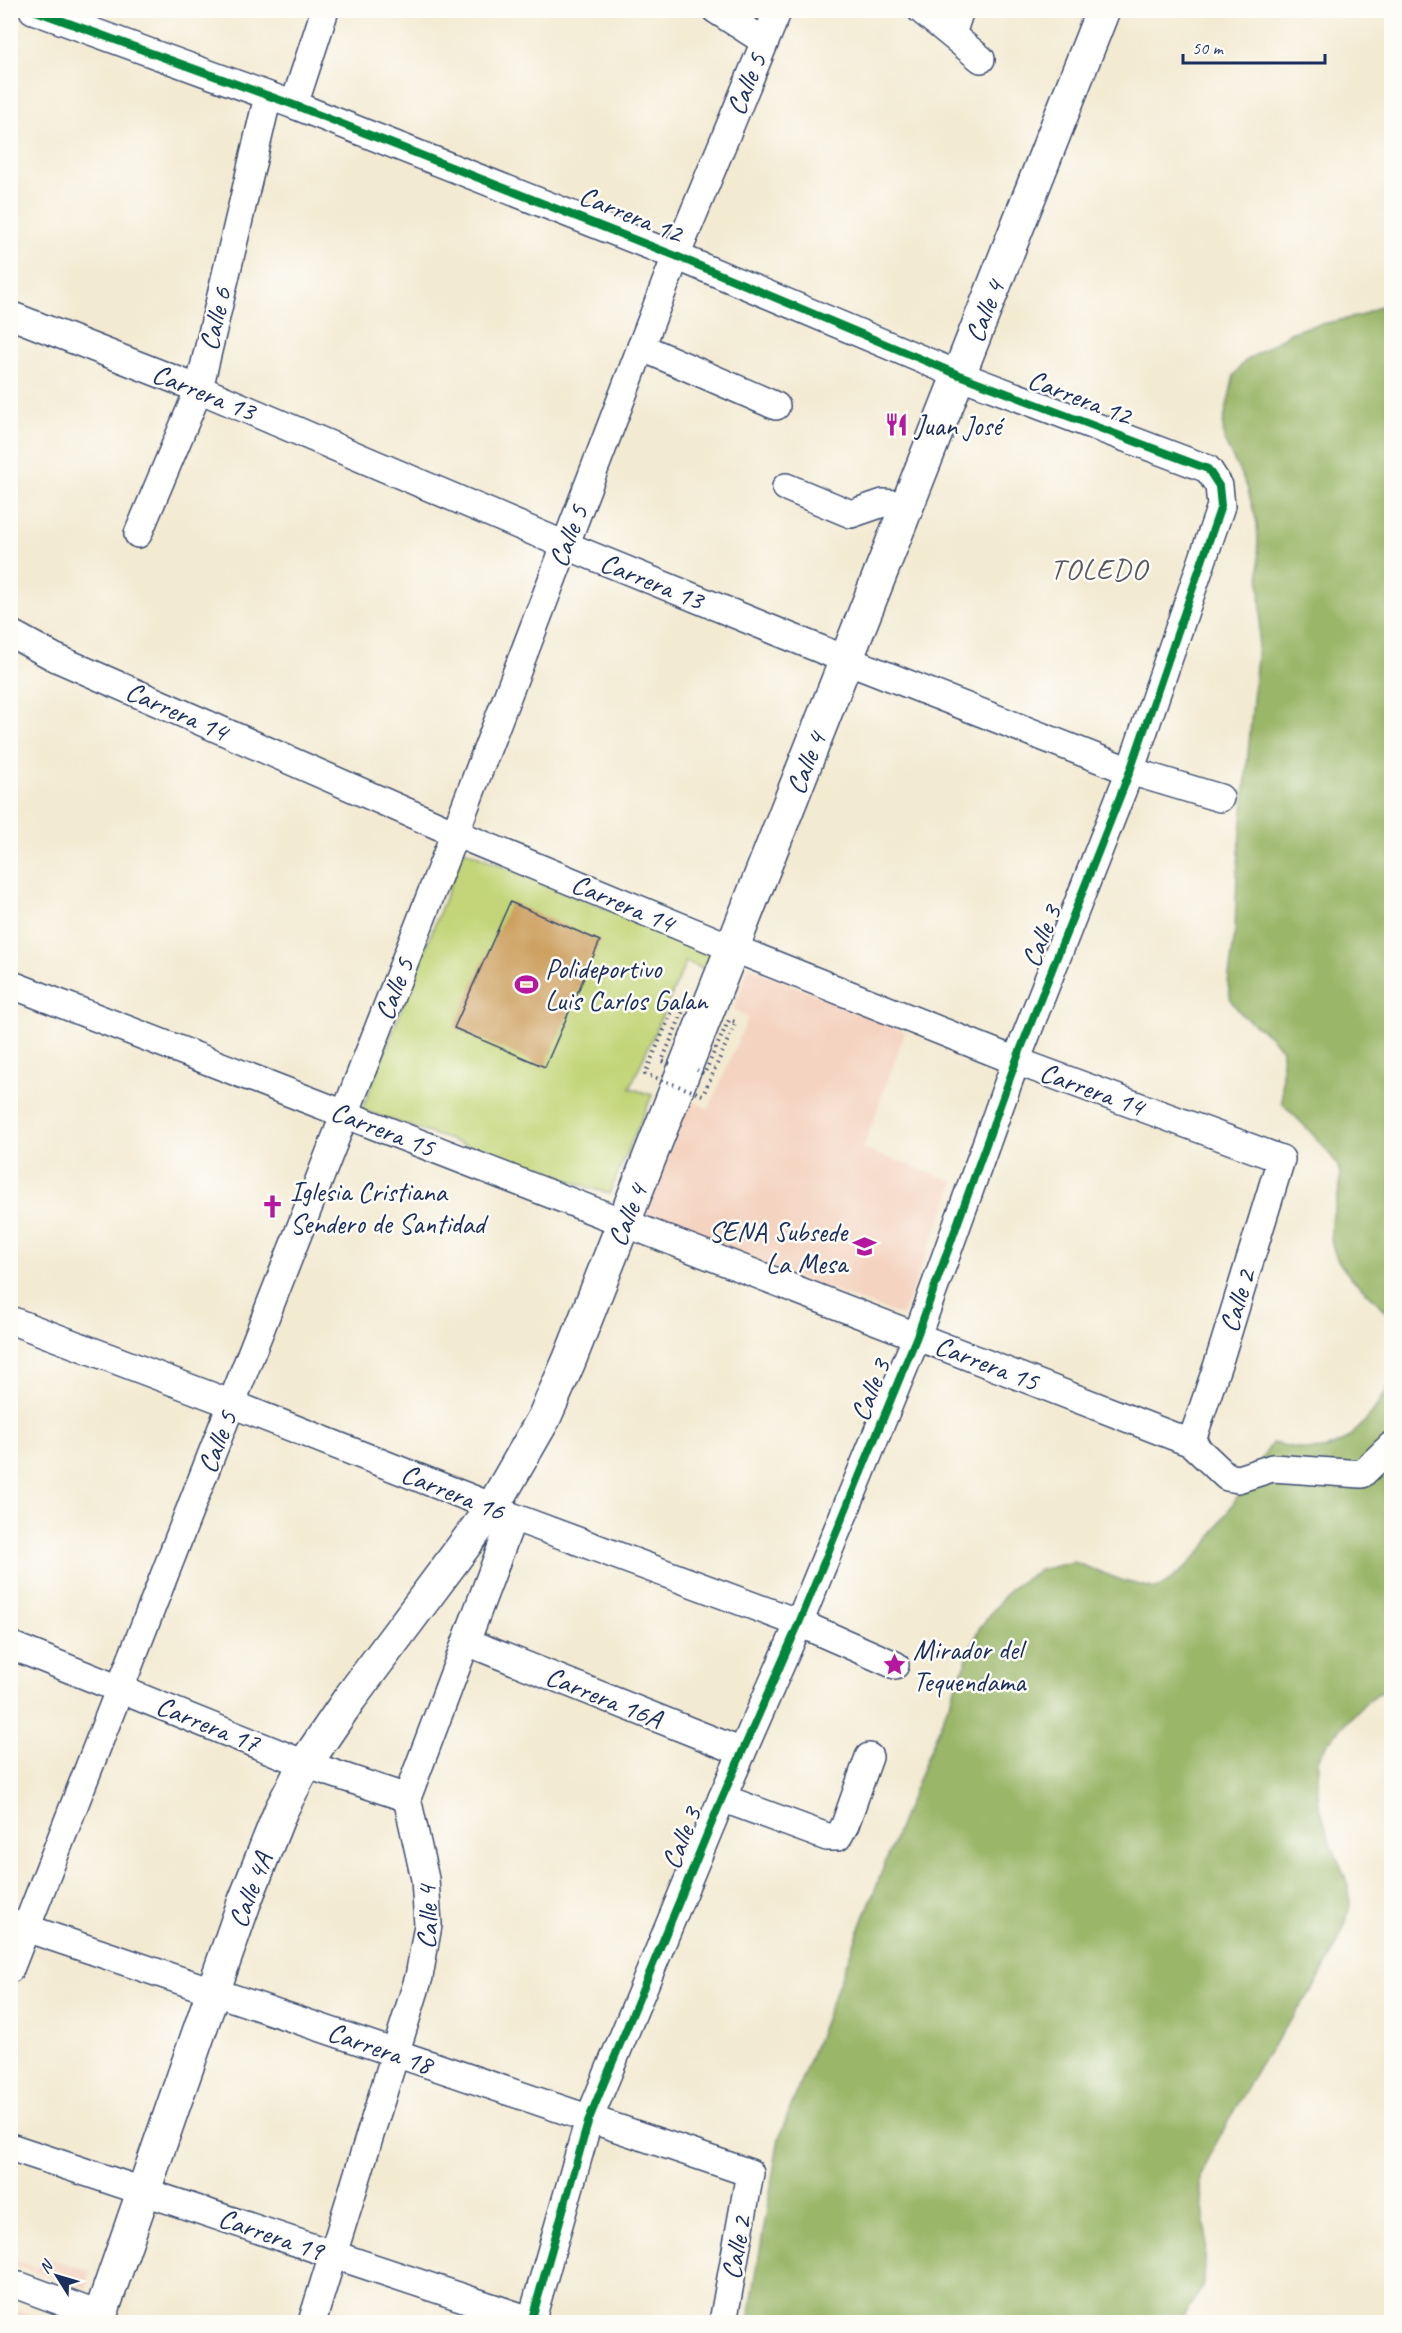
<svg xmlns="http://www.w3.org/2000/svg" width="1402" height="2333" font-family="Caveat,sans-serif">
<style>
.built{fill:#f4d3c0}
.green{fill:#c3d578;stroke:#6f826b;stroke-width:1.5}
.forest{fill:#9ab668;stroke:#5a7263;stroke-width:1.5}
.building{fill:#cda061}
.lines{fill:none;stroke-linecap:round;stroke-linejoin:round}
.minor-casing{stroke:#3b4b6f;stroke-width:30}
.major-casing{stroke:#3b4b6f;stroke-width:36}
.minor{stroke:#fff;stroke-width:27}
.major{stroke:#fff;stroke-width:33}
.path-bridge{stroke:#3b4b6f;stroke-width:4;stroke-dasharray:1.5 4.5;stroke-linecap:butt}
.cycleway-casing{stroke:#fdfcf7;stroke-width:11}
.cycleway{stroke:#00873e;stroke-width:8}
.labels{text-anchor:middle;dominant-baseline:central;stroke-width:5;stroke-linejoin:round;paint-order:stroke}
.street-label{font-size:28px;fill:#1b2f5e;stroke:#fdfcf7}
.poi-label{font-size:28px;fill:#1b2f5e;stroke:#fdfcf7;text-anchor:start}
.neighbourhood-label{font-size:30px;letter-spacing:1.5px;fill:#59575f;stroke:#fdfcf7}
</style>
<rect width="100%" height="100%" fill="#fdfcf7"/>
<filter id="ink" filterUnits="userSpaceOnUse"><feTurbulence type="fractalNoise" baseFrequency=".0167" numOctaves="2"/><feDisplacementMap in="SourceGraphic" scale="12" xChannelSelector="R" yChannelSelector="G"/><feConvolveMatrix kernelMatrix="1 2 1 2 8 2 1 2 1" color-interpolation-filters="sRGB"/></filter>
<filter id="wash" filterUnits="userSpaceOnUse"><feTurbulence type="fractalNoise" baseFrequency=".008" numOctaves="4" result="noise"/><feDisplacementMap in="SourceGraphic" scale="24" xChannelSelector="R" yChannelSelector="G"/><feGaussianBlur stdDeviation="1.35" result="paint"/><feColorMatrix in="noise" values="0 0 0 0 0 0 0 0 0 0 0 0 0 0 0 0 0 1.4 0 .05"/><feComposite in="paint" operator="in"/></filter>
<g filter="url(#wash)">
<rect width="100%" height="100%" fill="#f3ead2"/>
<path class="built" d="M748,966l157,66 -42,117 92,33 -53,134 -259,-95 46,-121 20,9 39,-91 -14,-9z
M45,2257l46,14 -5,18 -75,-24v-5l26,8z
M11,2308l35,14h-35z"/>
<path class="green" d="M464,850l248,103 -7,16 -19,-7 -56,126 22,7 -43,99 -247,-84z"/>
<path class="forest" d="M1391,301v1016c-16,-22 -43,-35 -55,-61 -16,-35 10,-59 3,-86 -3,-15 -45,-54 -57,-67v-53l-12,-14 -28,-21 -11,-14 -3,-17 7,-54 2,-55 24,-263 -4,-89 -10,-36 -23,-47 -1,-16 11,-49 10,-13 46,-29 17,-6 53,-11z
M1391,1381v310l-12,2 -14,10 -37,39 -10,18v40l10,37 21,49 1,19 -4,17 -10,25 -19,36 -58,82 -51,93 -7,18v18l5,35 -2,56 -25,37h-431l31,-184 122,-316 78,-193 31,-40 29,-19 17,-4 18,-4 50,19 32,8c21,-12 37,-27 51,-45l65,-101c16,3 34,9 51,6 30,-5 56,-42 68,-68z"/>
<g id="blocks">
<path class="building" d="M510,902l90,39 -55,126 -91,-39z"/>
</g>
</g>
<g filter="url(#ink)">
<use href="#blocks" fill-opacity="0" stroke="#3b4b6f" stroke-width="1.5"/>
<g class="lines">
<defs>
<g id="minor">
<path d="M33,10l261,95 382,151 283,119 249,94 11,17 2,20 -91,265 -114,290 -99,275 -118,287 -77,175 -133,321 -58,203"/>
<path d="M716,10l48,31"/>
<path d="M921,10l60,49"/>
<path d="M952,34l8,-24"/>
<path d="M294,105l31,-95"/>
<path d="M10,315l189,74 366,156 282,115 283,111 90,27"/>
<path d="M641,347l135,59"/>
<path d="M786,487l65,27 32,-11 25,2"/>
<path d="M138,534l61,-145 69,-293"/>
<path d="M10,633l44,24 401,176 265,110 296,118 265,98 -61,199 -29,85"/>
<path d="M10,984l1181,459 36,34 11,2 34,-11 90,6 30,-29"/>
<path d="M10,1320l222,84 261,103 20,10 286,106 96,42"/>
<path d="M467,1642l275,110"/>
<path d="M10,1645l295,119 102,34"/>
<path d="M722,1798l105,39h11l7,-12 24,-68"/>
<path d="M11,1923l739,250 -27,149"/>
<path d="M10,1969l445,-1136 221,-577 102,-246"/>
<path d="M10,2147l526,175"/>
<path d="M20,2286l81,30"/>
<path id="s1" d="M312,2322l107,-345 9,-52 -3,-46 -18,-81 106,-281"/>
</g>
<g id="major">
<path id="s2" d="M98,2322l146,-419 37,-93 24,-46 45,-66 143,-191 51,-89 25,-57 534,-1351"/>
</g>
</defs>
<use href="#minor" class="minor-casing"/>
<use href="#major" class="major-casing"/>
<use href="#minor" class="minor"/>
<use href="#major" class="major"/>
<path class="path-bridge" d="M670,1064l-8,-3 23,-55 -9,-4 -31,72 58,21 33,-73 -7,-2 -25,54 -7,-4"/>
<defs>
<path id="cycleway" d="M33,10l261,95 382,151 283,119 249,94 11,17 2,20 -91,265 -114,290 -99,275 -118,287 -77,175 -133,321 -58,203"/>
</defs>
<use href="#cycleway" class="cycleway-casing"/>
<use href="#cycleway" class="cycleway"/>
</g>
</g>
<defs>
<symbol id="restaurant-bare" viewBox="-9 -9 18 18"><path d="M-5-6h1v4h1v-4h1v4h1v-4h1v5L-1.5 .5V6h-2V.5L-5-1ZM5-6V6H3V1.5H1.5Q1.5-4 5-6Z" fill="#b5179e" stroke="#fdfcf7" stroke-width="2.5" paint-order="stroke"/></symbol>
<symbol id="stadium-bare" viewBox="-9 -9 18 18"><path d="M0-5a6.5 5 0 1 0 0 10a6.5 5 0 1 0 0-10ZM-3.5-1.8h7v3.6h-7Z" fill="#b5179e" stroke="#fdfcf7" stroke-width="2.5" paint-order="stroke"/></symbol>
<symbol id="church-bare" viewBox="-9 -9 18 18"><path d="M-1.2-6h2.4v3.5h3.3v2.4h-3.3V6h-2.4V-.1h-3.3v-2.4h3.3Z" fill="#b5179e" stroke="#fdfcf7" stroke-width="2.5" paint-order="stroke"/></symbol>
<symbol id="university-bare" viewBox="-9 -9 18 18"><path d="M0-5L7-2L0 1L-7-2ZM-4 1L0 2.5L4 1V4Q0 6-4 4Z" fill="#b5179e" stroke="#fdfcf7" stroke-width="2.5" paint-order="stroke"/></symbol>
<symbol id="sight-bare" viewBox="-9 -9 18 18"><path d="M0-6L1.8-2.2L6-1.7L2.9 1.2L3.7 5.4L0 3.3L-3.7 5.4L-2.9 1.2L-6-1.7L-1.8-2.2Z" fill="#b5179e" stroke="#fdfcf7" stroke-width="2.5" paint-order="stroke"/></symbol>
</defs>
<g fill-rule="evenodd">
<use href="#restaurant-bare" x="880" y="408" width="33" height="33"/>
<use href="#stadium-bare" x="510" y="968" width="33" height="33"/>
<use href="#church-bare" x="256" y="1190" width="33" height="33"/>
<use href="#university-bare" x="848" y="1230" width="33" height="33"/>
<use href="#sight-bare" x="878" y="1648" width="33" height="33"/>
</g>
<g class="labels">
<g class="street-label">
<text transform="translate(746 84) rotate(-68)">Calle 5</text>
<text transform="translate(631 214) rotate(22)">Carrera 12</text>
<text stroke="none"><textPath href="#s2" startOffset="2208">Calle 4</textPath></text>
<text transform="translate(215 319) rotate(-77)">Calle 6</text>
<text transform="translate(204 392) rotate(22)">Carrera 13</text>
<text transform="translate(1080 397) rotate(21)">Carrera 12</text>
<text transform="translate(568 536) rotate(-69)">Calle 5</text>
<text transform="translate(652 581) rotate(22)">Carrera 13</text>
<text transform="translate(177 711) rotate(24)">Carrera 14</text>
<text stroke="none"><textPath href="#s2" startOffset="1722">Calle 4</textPath></text>
<text transform="translate(623 903) rotate(23)">Carrera 14</text>
<text transform="translate(1041 936) rotate(-68)">Calle 3</text>
<text transform="translate(394 989) rotate(-69)">Calle 5</text>
<text transform="translate(1092 1089) rotate(20)">Carrera 14</text>
<text transform="translate(383 1129) rotate(21)">Carrera 15</text>
<text stroke="none"><textPath href="#s2" startOffset="1236">Calle 4</textPath></text>
<text transform="translate(1237 1301) rotate(-73)">Calle 2</text>
<text transform="translate(987 1363) rotate(21)">Carrera 15</text>
<text transform="translate(870 1390) rotate(-68)">Calle 3</text>
<text transform="translate(217 1442) rotate(-69)">Calle 5</text>
<text transform="translate(453 1492) rotate(22)">Carrera 16</text>
<text transform="translate(604 1697) rotate(22)">Carrera 16A</text>
<text transform="translate(208 1724) rotate(22)">Carrera 17</text>
<text transform="translate(681 1838) rotate(-68)">Calle 3</text>
<text stroke="none"><textPath href="#s2" startOffset="458">Calle 4A</textPath></text>
<text stroke="none"><textPath href="#s1" startOffset="422">Calle 4</textPath></text>
<text transform="translate(380 2048) rotate(19)">Carrera 18</text>
<text transform="translate(271 2234) rotate(19)">Carrera 19</text>
<text transform="translate(736 2248) rotate(-80)">Calle 2</text>
</g>
<g class="poi-label">
<text x="915" y="425">Juan José</text>
<text x="545" y="968">Polideportivo<tspan x="545" dy="32">Luis Carlos Galan</tspan></text>
<text x="290" y="1191">Iglesia Cristiana<tspan x="290" dy="32">Sendero de Santidad</tspan></text>
<text x="847" y="1231" text-anchor="end">SENA Subsede<tspan x="847" dy="32">La Mesa</tspan></text>
<text x="913" y="1649">Mirador del<tspan x="913" dy="32">Tequendama</tspan></text>
</g>
<g class="neighbourhood-label">
<text x="1099" y="569">TOLEDO</text>
</g>
</g>
<rect width="1402" height="2333" fill="none" stroke="#fdfcf7" stroke-width="36"/>
<g transform="translate(57 2276) rotate(307)" stroke="#fdfcf7" stroke-width="4.5" paint-order="stroke">
<path d="M0-4.5L10 22L0 15L-10 22Z" fill="#1b2f5e"/>
<text y="-9" font-size="16" font-weight="bold" text-anchor="middle" fill="#1b2f5e">N</text>
</g>
<path d="M1183 54v9h142v-9" fill="none" stroke="#1b2f5e" stroke-width="3"/>
<text x="1192" y="54" font-size="18" fill="#1b2f5e" stroke="#fdfcf7" stroke-width="4.5" paint-order="stroke">50 m</text>
</svg>
